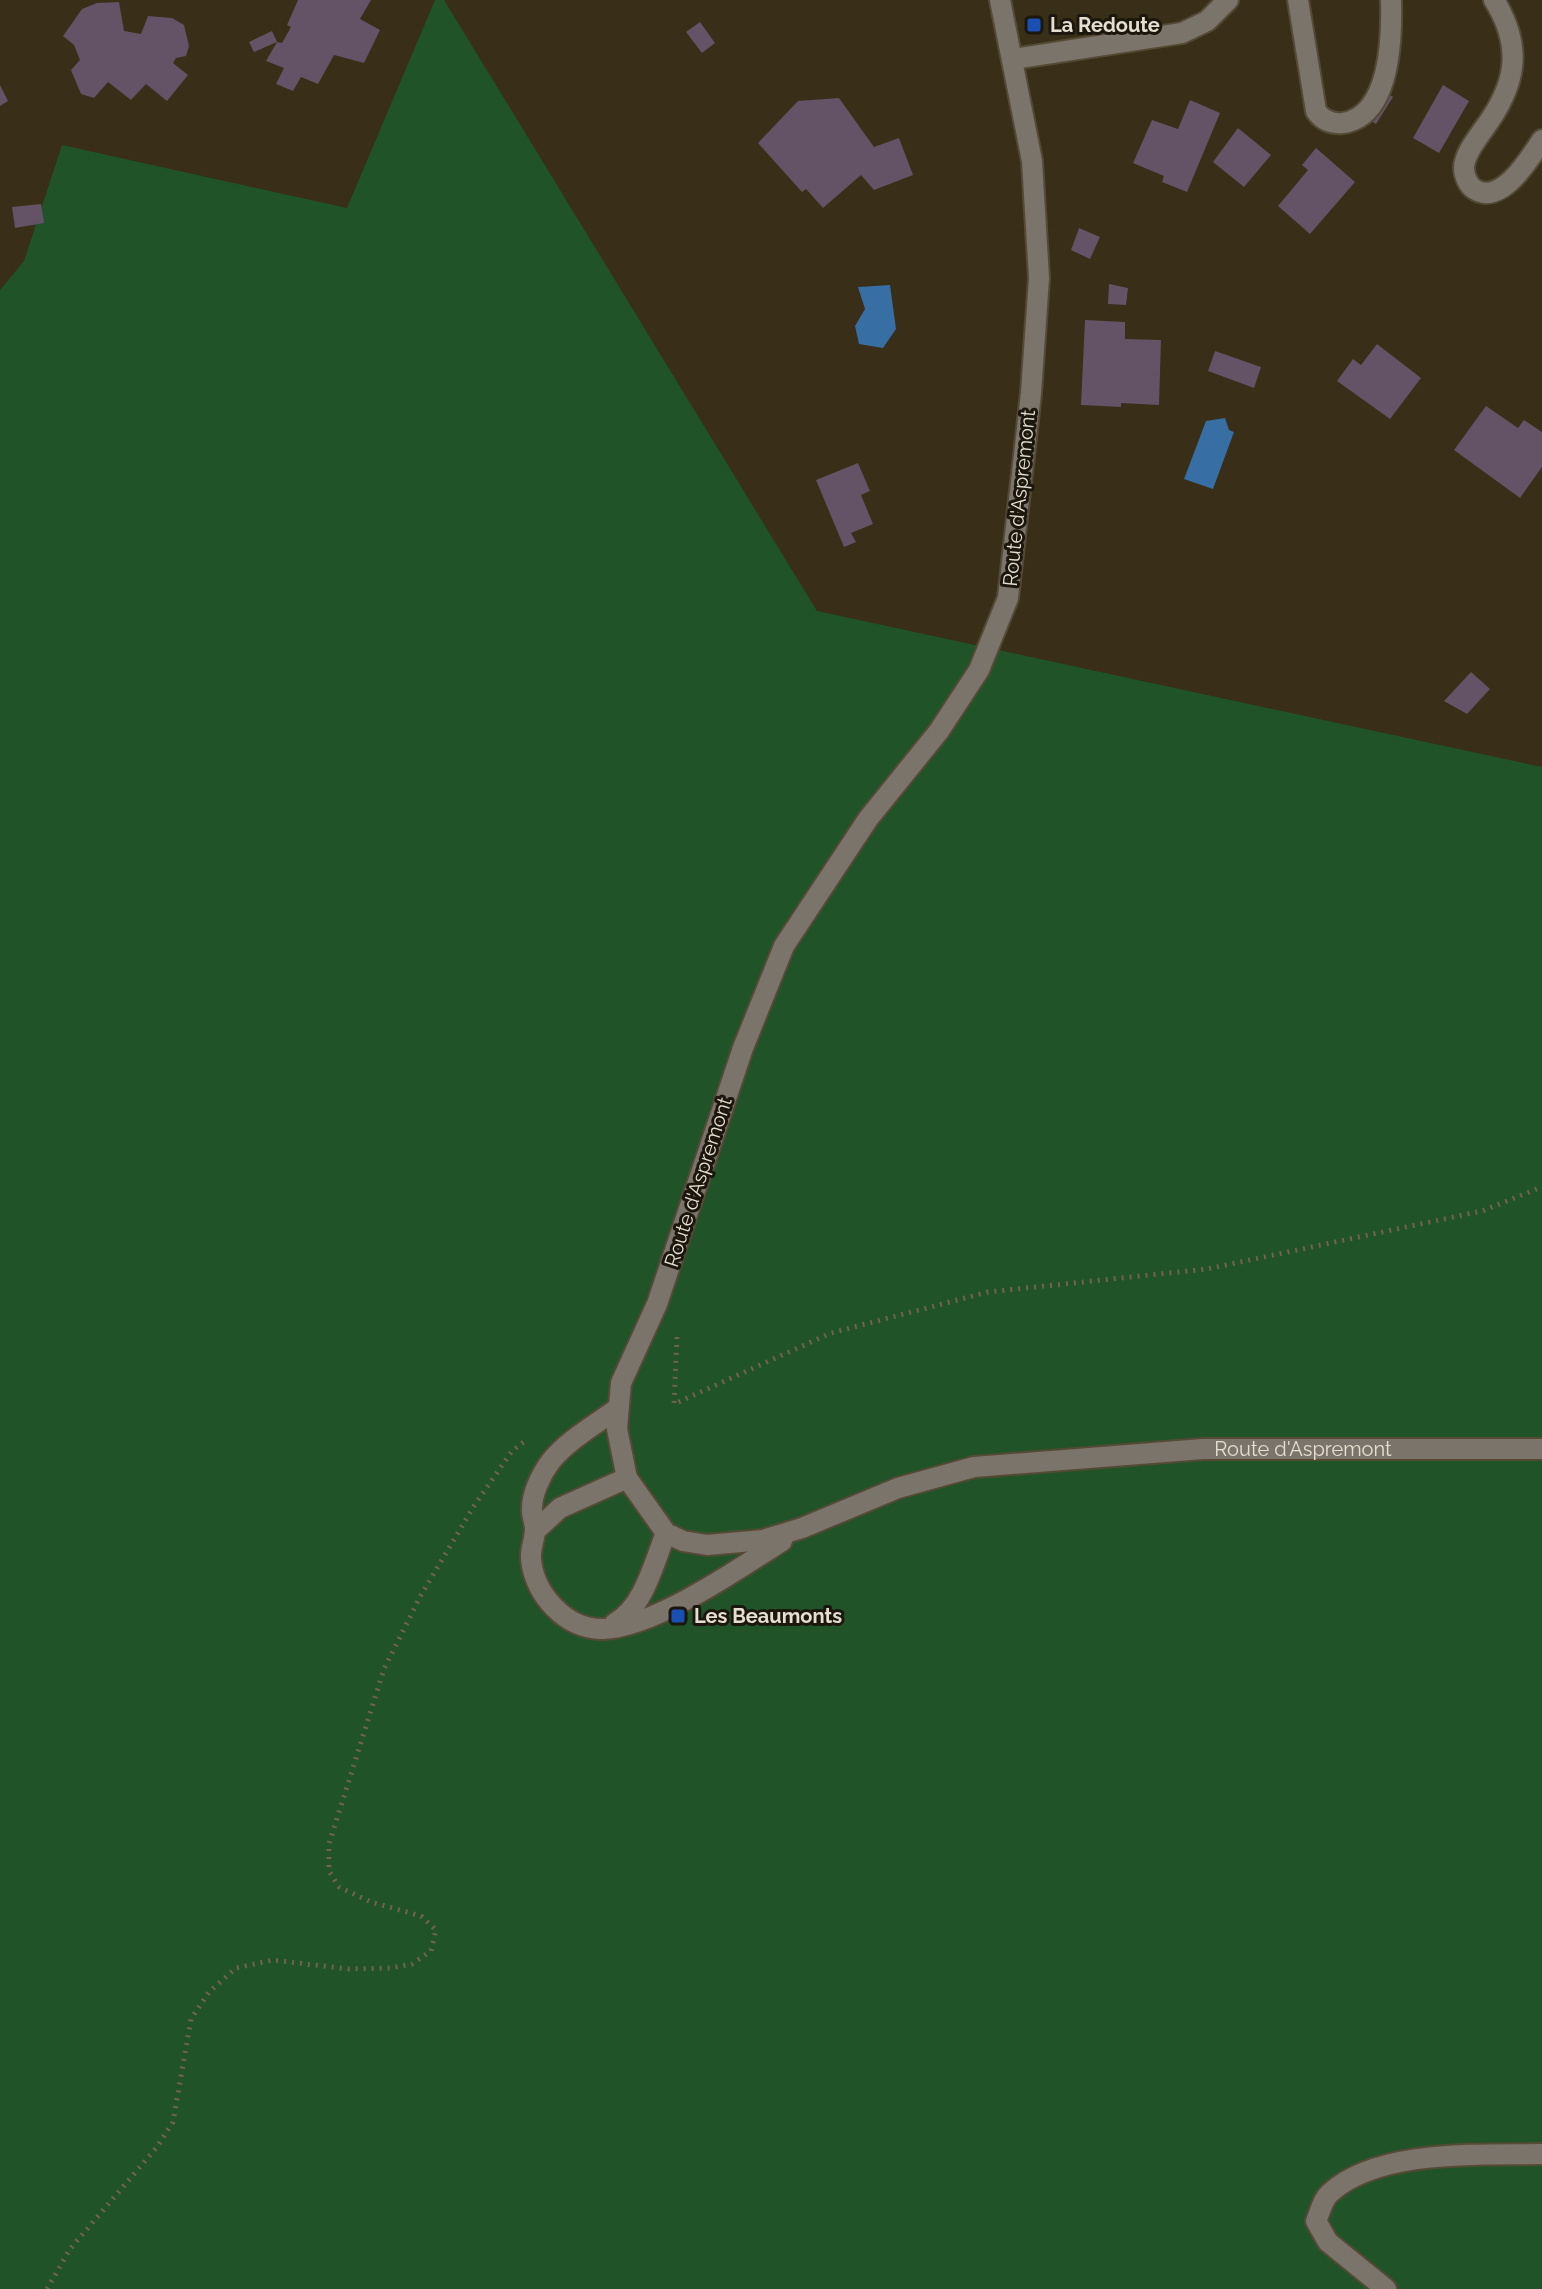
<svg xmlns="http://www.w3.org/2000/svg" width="1542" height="2289" font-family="Raleway,sans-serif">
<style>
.green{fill:#205328}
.water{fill:#376ea3}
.building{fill:#645266}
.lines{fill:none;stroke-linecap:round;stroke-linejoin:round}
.minor-casing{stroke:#554a35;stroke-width:24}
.path{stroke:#6e644f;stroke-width:5;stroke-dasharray:2 6;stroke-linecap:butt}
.minor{stroke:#7b746a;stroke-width:20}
.transit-dot{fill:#1a4fb4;stroke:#1c170d;stroke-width:3}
.labels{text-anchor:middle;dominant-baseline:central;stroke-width:6;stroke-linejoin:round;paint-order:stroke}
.poi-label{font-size:20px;font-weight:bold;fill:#e5ded0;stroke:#1c170d;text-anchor:start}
.street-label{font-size:20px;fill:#e5ded0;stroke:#1c170d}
</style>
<rect width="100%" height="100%" fill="#392e17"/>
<path class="green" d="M435,0h9l373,611 725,156v1522h-1542v-1999l24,-29 38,-116 285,63z"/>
<path class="water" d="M890,285l6,44 -13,19 -24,-4 -4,-18 10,-17 -7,-22z
M1225,418l4,12 5,2 -21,57 -29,-10 22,-58z"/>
<path class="building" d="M298,0h73l-11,19 20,11 -16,33 -30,-8 -16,29 -17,-7 -8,14 -17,-7 8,-16 -18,-7 11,-19 5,1 9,-16 -4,-2z
M119,2l5,29 17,3 7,-18 24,2 12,7 5,21 -3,10 -10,2 -3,5 15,12 -21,26 -21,-17 -15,16 -23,-18 -14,16 -13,-4 -10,-24 9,-10 -6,-15 -11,-9 19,-27 15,-6z
M700,22l15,21 -13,10 -16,-21z
M272,31l5,11 -23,10 -5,-10z
M0,85l8,16 -8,5z
M1443,85l26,16 -30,52 -26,-15z
M1385,92l8,5 -17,27 -8,-5z
M839,98l35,49 25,-9 14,37 -39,15 -13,-15 -38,33 -17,-19 -4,3 -44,-49 40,-42z
M1190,100l30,13 -33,79 -25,-10 2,-6 -31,-13 19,-43 26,9z
M1238,128l33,27 -27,32 -31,-25z
M1316,148l39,34 -45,52 -32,-28 30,-36 -6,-5z
M41,204l3,19 -29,5 -3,-21z
M1079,228l21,9 -10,22 -19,-9z
M1109,284l19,4 -2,17 -18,-1z
M1085,320l40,2v17l36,1 -2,65 -38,-2v4l-40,-2z
M1377,344l44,34 -31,41 -53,-38 16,-22 8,6z
M1215,351l46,16 -7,21 -46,-17z
M1486,406l32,22 6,-8 18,12v35l-22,31 -66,-48z
M858,463l12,28 -9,4 12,29 -22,9 5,9 -12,5 -28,-67z
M1471,672l19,17 -23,25 -23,-13z"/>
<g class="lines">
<defs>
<g id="minor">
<path id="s1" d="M1000,0l32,161 7,117 -8,115 -23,205 -29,72 -40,61 -71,88 -84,127 -41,102 -86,256 -36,79 -4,46 10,49 39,55 17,8 24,4 56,-5 39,-12 96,-40 76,-21 229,-18h339"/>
<path d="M1298,0l18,111c6,9 15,13 27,12 48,-7 49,-87 48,-123"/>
<path d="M1494,0c30,48 22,86 -11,130 -7,10 -19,25 -19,38 0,7 4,17 10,21 27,18 56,-31 68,-49"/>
<path d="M1013,59l169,-26 25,-12 21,-21"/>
<path d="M618,1408c-22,16 -50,32 -67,53 -10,13 -20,34 -19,50 0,6 3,12 3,18 0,10 -5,20 -4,30 3,35 35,71 72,70 50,-1 137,-61 179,-88"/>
<path d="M535,1531l25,-23 67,-30"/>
<path d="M615,1623c29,-16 39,-61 51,-90"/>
<path d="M1386,2289l-58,-47 -12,-21c4,-9 7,-22 14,-28 48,-44 150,-38 212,-39"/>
</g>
</defs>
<use href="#minor" class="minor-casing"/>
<path class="path" d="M677,1337l-3,67 157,-71 157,-41 219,-23 275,-58 60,-24
M47,2289l23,-40 87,-102 16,-25 18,-103 18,-27 27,-24 37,-8 75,9 43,-1 21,-4 19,-13 5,-21 -15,-14 -50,-14 -32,-15 -10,-16v-27l55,-175 37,-74 53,-89 38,-55 13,-10"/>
<use href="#minor" class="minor"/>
</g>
<g class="transit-dot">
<rect x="1026" y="17" width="16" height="16" rx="4"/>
<rect x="670" y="1608" width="16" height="16" rx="4"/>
</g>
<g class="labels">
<g class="poi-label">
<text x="1050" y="25">La Redoute</text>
<text x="694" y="1616">Les Beaumonts</text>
</g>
<g class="street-label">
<text transform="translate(1019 498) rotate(-84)">Route d'Aspremont</text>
<text transform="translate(698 1182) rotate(-72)">Route d'Aspremont</text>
<text stroke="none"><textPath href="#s1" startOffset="2302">Route d'Aspremont</textPath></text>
</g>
</g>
</svg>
